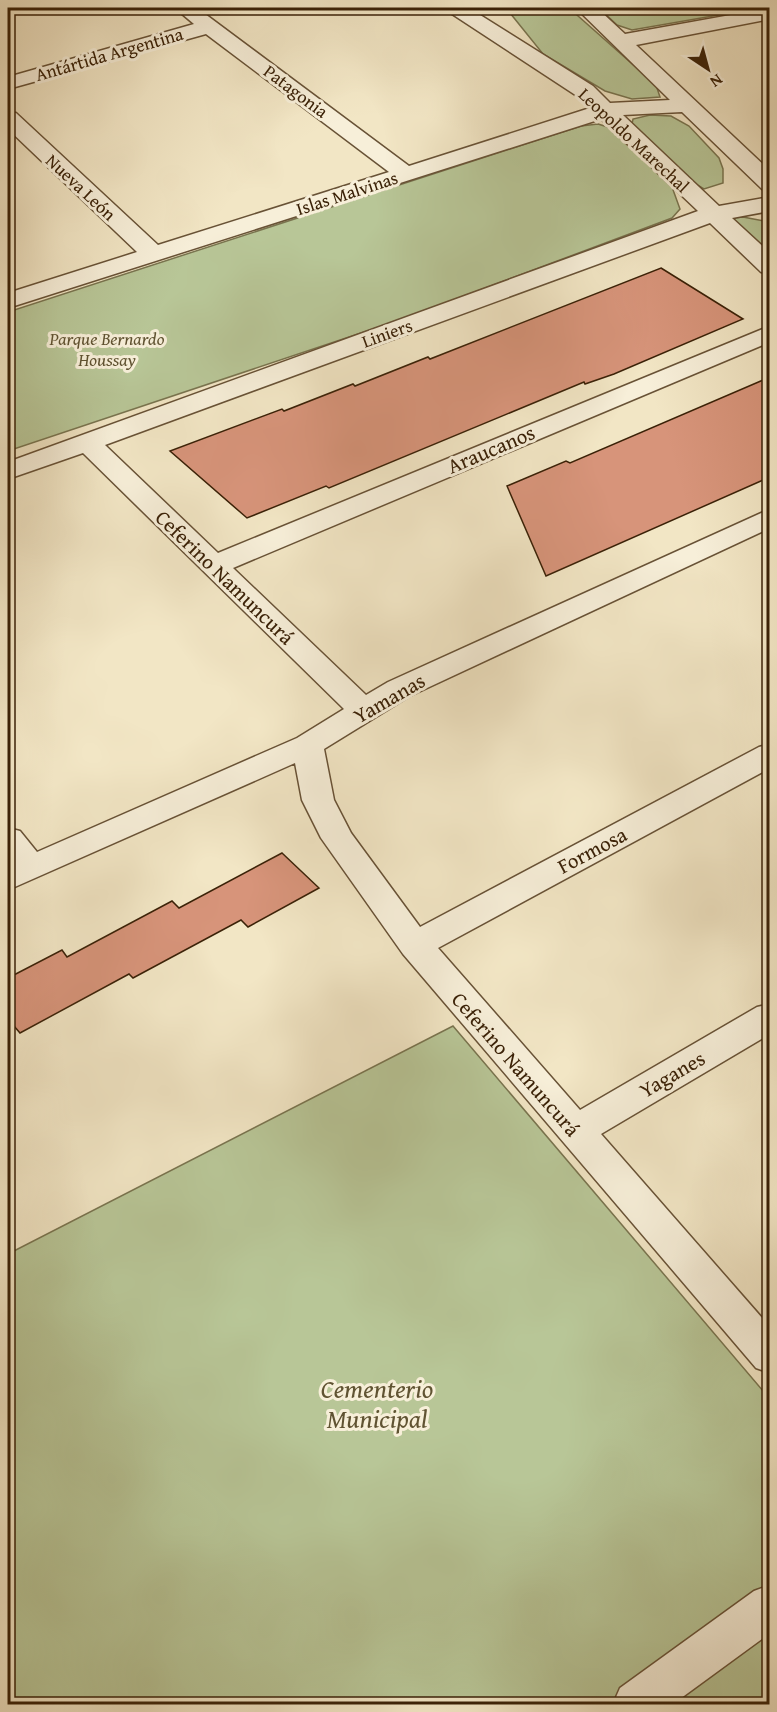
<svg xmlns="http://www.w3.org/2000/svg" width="777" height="1712" font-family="'Gentium Book Plus',serif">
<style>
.green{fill:#b8c697;stroke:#79744f;stroke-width:1.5}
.building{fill:#d7947a;stroke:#3a2107;stroke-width:1.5}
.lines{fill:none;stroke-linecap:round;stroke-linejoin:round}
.minor-casing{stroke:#685236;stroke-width:3}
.minor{fill:#f7efd9;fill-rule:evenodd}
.labels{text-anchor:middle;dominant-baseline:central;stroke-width:6;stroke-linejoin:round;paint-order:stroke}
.far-street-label{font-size:18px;fill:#3a2107;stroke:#f7efd9}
.far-park-label{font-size:18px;font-style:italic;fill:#605332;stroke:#f7efd9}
.street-label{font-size:21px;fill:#3a2107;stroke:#f7efd9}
.near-park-label{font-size:26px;font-style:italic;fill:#605332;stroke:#f7efd9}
</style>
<rect width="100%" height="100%" fill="#f2e6c5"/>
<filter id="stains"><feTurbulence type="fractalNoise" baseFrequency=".00333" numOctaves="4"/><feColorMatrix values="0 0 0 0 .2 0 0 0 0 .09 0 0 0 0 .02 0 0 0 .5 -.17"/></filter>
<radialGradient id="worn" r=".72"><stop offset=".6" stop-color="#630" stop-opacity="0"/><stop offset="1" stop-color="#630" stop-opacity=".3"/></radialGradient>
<path class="green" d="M506,8h63l87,77 4,12 -28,2 -27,-8 -62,-37z
M599,8h160l-127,22 -15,-5z
M650,115l21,1 18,10 30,32 4,11v14l-19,6 -10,-6 -62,-59 1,-5z
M598,124l13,4 61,59 8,22 -8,9 -275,103 -389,130v-139l573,-186z
M743,217l26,5v29l-40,-29 1,-4z
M453,1026l316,372v306h-761v-450z"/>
<path class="building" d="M661,268l82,51 -129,55 -29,10 -1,-2 -255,106 -3,-2 -79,32 -77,-67 112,-42 2,2 69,-27 2,2 73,-29 2,2z
M770,377v100l-224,99 -39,-90 59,-25 4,2z
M282,853l37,35 -71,39 -7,-7 -108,58 -4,-4 -109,59 -12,-14v-41l54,-28 5,7 105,-56 7,7z"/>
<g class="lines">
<defs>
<path id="minor" d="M175,8h22l212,158 181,-58 -13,-12 -128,-84 -3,-4h23l124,78 17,17 60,-3 -94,-92h21l28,26 145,-26v11l-134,26 134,126v20l-8,-2 -80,-77 -59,3 96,91 51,-9v14l-38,7 38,35v21l-9,-2 -51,-49 -605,222 113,108 552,-227v16l-537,226 133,127 22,-13 382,-173v19l-360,168 -86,53 10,51 17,33 69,94 339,-180 11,-3v24l-332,180 142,162 177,-103 13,-3v30l-169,100 169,193v46l-14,-5 -353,-414 -82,-116 -19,-38 -7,-37 -287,127v-25l2,-1 -2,-3v-33l12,3 17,21 260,-114 47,-29 -261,-256 -75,26v-17l690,-251 -97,-92 -593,189v-15l129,-41 -129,-123v-17l8,1 142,132 231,-73 -183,-138 -198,55v-12l186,-53z
M770,1585v48l-97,71h-60l7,-16 134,-97z"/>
</defs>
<use href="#minor" class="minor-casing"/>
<use href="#minor" class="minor"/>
</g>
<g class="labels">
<g class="far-street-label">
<text transform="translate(109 54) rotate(-16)">Antártida Argentina</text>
<text transform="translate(296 91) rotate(37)">Patagonia</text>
<text transform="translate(634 140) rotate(43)">Leopoldo Marechal</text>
<text transform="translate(81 187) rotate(43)">Nueva León</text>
<text transform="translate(347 193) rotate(-18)">Islas Malvinas</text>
<text transform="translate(387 333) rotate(-20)">Liniers</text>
</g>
<g class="far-park-label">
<text x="107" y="338">Parque Bernardo<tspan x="107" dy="21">Houssay</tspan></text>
</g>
<g class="street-label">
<text transform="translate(491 449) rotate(-23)">Araucanos</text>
<text transform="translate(225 577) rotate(44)">Ceferino Namuncurá</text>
<text transform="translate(389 698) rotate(-30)">Yamanas</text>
<text transform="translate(592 850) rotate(-28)">Formosa</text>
<text transform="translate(516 1064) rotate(49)">Ceferino Namuncurá</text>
<text transform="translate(672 1074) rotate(-30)">Yaganes</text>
</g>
<g class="near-park-label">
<text x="377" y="1388">Cementerio<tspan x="377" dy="30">Municipal</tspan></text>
</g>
</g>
<rect width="777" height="1712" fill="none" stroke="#f2e6c5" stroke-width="30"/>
<rect x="9" y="9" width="759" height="1694" fill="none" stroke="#3a2107" stroke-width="3"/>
<rect x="15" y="15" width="747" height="1682" fill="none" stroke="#3a2107" stroke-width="1.5"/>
<g transform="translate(708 69) rotate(144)" stroke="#f7efd9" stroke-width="4.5" paint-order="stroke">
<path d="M0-4.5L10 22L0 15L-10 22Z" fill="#3a2107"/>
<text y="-9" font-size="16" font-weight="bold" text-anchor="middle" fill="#3a2107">N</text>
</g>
<rect width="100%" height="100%" filter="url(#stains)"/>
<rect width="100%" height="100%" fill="url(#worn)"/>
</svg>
